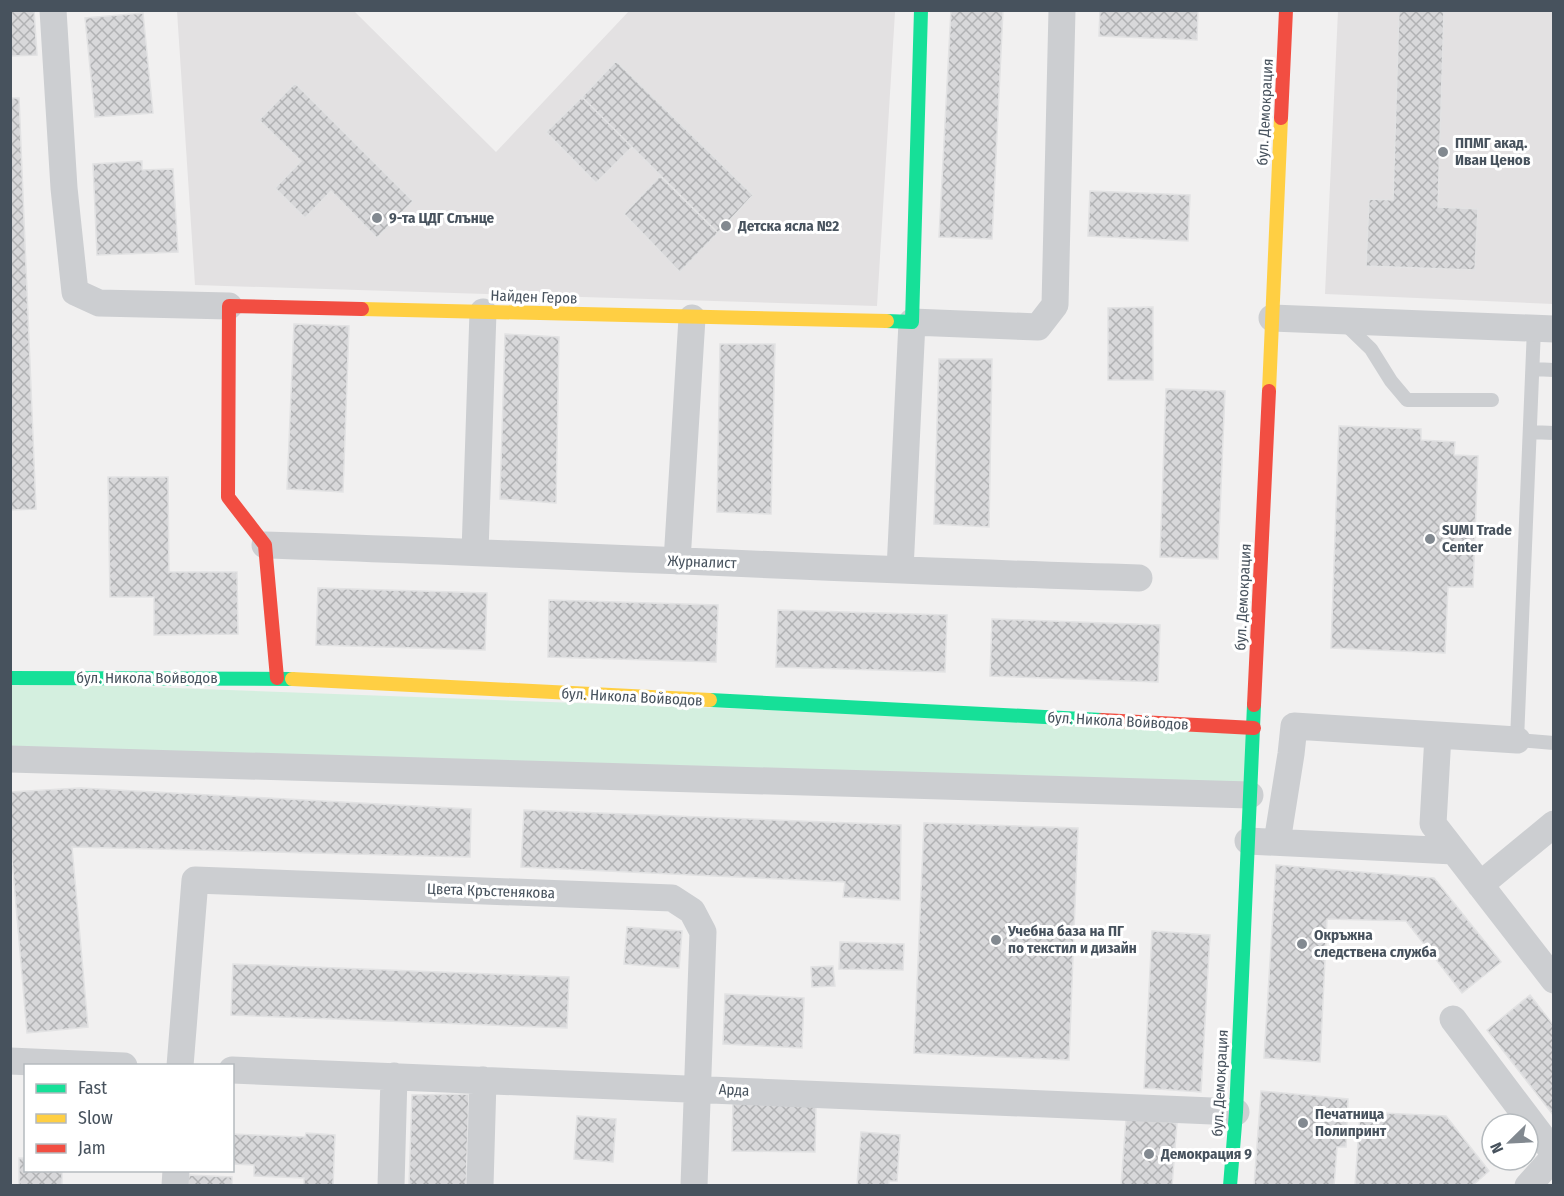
<svg xmlns="http://www.w3.org/2000/svg" width="1564" height="1196" font-family="'Fira Sans Condensed',sans-serif">
<style>
.education{fill:#e3e1e2}
.park{fill:#d4efdf}
.building{fill:url(#building-cross-hatch);stroke:#e2e2e3;stroke-width:1.5}
.lines{fill:none;stroke-linecap:round;stroke-linejoin:round}
.lane{stroke:#ccced1;stroke-width:14}
.street{stroke:#ccced1;stroke-width:27}
.fast{stroke:#16e098;stroke-width:14}
.slow{stroke:#ffcf43;stroke-width:14}
.jam{stroke:#f24e42;stroke-width:14}
.poi-dot{fill:#828990;stroke:#fff;stroke-width:2}
.labels{text-anchor:middle;dominant-baseline:central;stroke-width:6;stroke-linejoin:round;paint-order:stroke}
.street-label{font-size:15px;fill:#47525d;stroke:#fff}
.poi-label{font-size:15px;font-weight:bold;fill:#47525d;stroke:#fff;text-anchor:start}
</style>
<defs>
<pattern id="building-cross-hatch" width="8" height="8" patternUnits="userSpaceOnUse" patternTransform="scale(1.5)"><rect width="8" height="8" fill="#d8d8da"/><path d="M0 0l8 8M0 8l8-8" fill="none" stroke="#b1b2b4"/></pattern>
</defs>
<rect width="100%" height="100%" fill="#f1f0f0"/>
<path class="education" d="M865,10l30,2 -18,294 -682,-21 -18,-274h177l142,141 133,-141z
M1338,11h215v293l-228,-10z"/>
<path class="park" d="M11,682l1243,46 -4,67 -1239,-36z"/>
<path class="building" d="M34,10l3,45 -27,1v-45z
M951,10h52l-11,229 -53,-2z
M1100,10h98l-1,30 -98,-4z
M1399,10h45l-6,197 40,2 -3,61 -109,-4 3,-67 24,1z
M143,13l10,100 -58,4 -10,-99z
M616,61l137,134 -35,38 -136,-136z
M295,83l118,118 -36,37 -46,-47 -26,27 -30,-30 26,-27 -42,-41z
M582,97l50,50 -36,36 -50,-51z
M10,98h9l17,411 -26,1z
M142,161v9l31,-1 5,83 -81,3 -4,-91z
M660,176l58,57 -38,39 -56,-58z
M1090,191l100,4 -2,46 -100,-5z
M1153,307v73h-45v-72z
M294,324l55,2 -6,166 -56,-3z
M505,334l54,3 -3,166 -56,-4z
M720,344h55l-4,170 -54,-2z
M939,359h53l-3,168 -55,-3z
M1166,389l59,2 -7,168 -58,-2z
M1339,426l82,3v11l34,2 -1,13 24,1 -5,131h-25l-3,66 -114,-5z
M108,477h60l1,95h68l1,62 -84,1v-38h-44z
M318,588l169,5 -2,57 -169,-5z
M549,600l169,5 -2,57 -168,-5z
M778,610l169,5 -2,57 -169,-5z
M992,619l168,6 -2,57 -168,-6z
M80,788l391,21 -1,48 -398,-10 16,180 -61,6 -17,-198v-43z
M524,810l377,15 -1,75 -57,-3 2,-15 -324,-15z
M924,823l154,5 -9,232 -155,-7z
M1276,865l158,13 67,84 -39,31 -56,-72 -79,-2 -7,143 -56,-4z
M627,927l55,4 -3,37 -55,-4z
M1152,931l58,4 -9,157 -57,-4z
M840,942l64,2 -1,26 -64,-1z
M233,964l336,13 -2,51 -336,-13z
M833,966l2,20 -23,1 -1,-20z
M725,994l79,4 -2,50 -79,-4z
M1530,995l24,31v90l-67,-86z
M1261,1091l87,8 -2,48h-9l-3,39h-80z
M469,1094l-3,92h-57l3,-91z
M733,1101l83,2 -1,49 -83,-1z
M1360,1112l86,4 43,55 -17,15h-117z
M577,1116l39,3 -3,43 -39,-3z
M1126,1119l51,4 -5,63h-51z
M861,1132l39,3 -3,46h-8v5h-32z
M306,1133l29,2 -2,51h-29v-8l-50,-2v-11l-22,-1v-30l73,3z
M19,1158h7v12h36v16h-43z
M189,1175l43,2v9h-44z"/>
<g class="lines">
<path class="lane" d="M1343,322l28,27 20,32 16,19h85
M1534,328l-17,412 37,3
M1533,369l21,1
M1530,432l24,1"/>
<path class="street" d="M53,10l11,178 11,104 24,11 130,3
M1272,318l282,11
M265,545c291,9 582,25 874,33
M475,552l8,-240
M677,561l15,-243
M900,570l12,-248 126,5 17,-22 7,-295
M1438,735l79,5
M10,759l1240,36
M1248,841l206,10 -21,-27 5,-89 -144,-9 -3,28 -14,88
M1454,851l100,129
M1480,885l74,-61
M1453,1019l101,134
M10,1061l114,5
M180,1066l15,-186 477,18 20,13 11,21 -9,254
M232,1070l1004,42
M175,1186l1,-16
M391,1186l3,-110
M480,1186l3,-106
M1528,1186l26,-29"/>
<path class="fast" d="M887,321l25,1 9,-312
M10,678l282,1
M710,700l392,20
M1230,1186l6,-74 18,-407"/>
<path class="slow" d="M362,309l525,12
M1269,391l12,-273
M292,679l418,21"/>
<path class="jam" d="M1281,118l5,-108
M277,678l-12,-133 -37,-48 1,-191 133,3
M1254,705l15,-314
M1102,720l152,8"/>
</g>
<g class="poi-dot">
<circle cx="1443" cy="152" r="6"/>
<circle cx="377" cy="218" r="6"/>
<circle cx="726" cy="226" r="6"/>
<circle cx="1430" cy="539" r="6"/>
<circle cx="996" cy="940" r="6"/>
<circle cx="1302" cy="944" r="6"/>
<circle cx="1303" cy="1123" r="6"/>
<circle cx="1149" cy="1154" r="6"/>
</g>
<g class="labels">
<g class="street-label">
<text transform="translate(1265 112) rotate(-87)">бул. Демокрация</text>
<text transform="translate(534 297) rotate(2)">Найден Геров</text>
<text transform="translate(702 562) rotate(2)">Журналист</text>
<text transform="translate(1243 597) rotate(-87)">бул. Демокрация</text>
<text x="147" y="678">бул. Никола Войводов</text>
<text transform="translate(632 697) rotate(3)">бул. Никола Войводов</text>
<text transform="translate(1118 721) rotate(3)">бул. Никола Войводов</text>
<text transform="translate(491 891) rotate(2)">Цвета Кръстенякова</text>
<text transform="translate(1220 1083) rotate(-87)">бул. Демокрация</text>
<text transform="translate(734 1090) rotate(3)">Арда</text>
</g>
<g class="poi-label">
<text x="1455" y="143">ППМГ акад.<tspan x="1455" dy="17">Иван Ценов</tspan></text>
<text x="389" y="218">9-та ЦДГ Слънце</text>
<text x="738" y="226">Детска ясла №2</text>
<text x="1442" y="530">SUMI Trade<tspan x="1442" dy="17">Center</tspan></text>
<text x="1008" y="931">Учебна база на ПГ<tspan x="1008" dy="17">по текстил и дизайн</tspan></text>
<text x="1314" y="935">Окръжна<tspan x="1314" dy="17">следствена служба</tspan></text>
<text x="1315" y="1114">Печатница<tspan x="1315" dy="17">Полипринт</tspan></text>
<text x="1161" y="1154">Демокрация 9</text>
</g>
</g>
<rect width="1564" height="1196" fill="none" stroke="#47525d" stroke-width="24"/>
<rect x="24" y="1064" width="210" height="108" fill="#ffffff" stroke="#b5babe" stroke-width="1.5"/>
<rect x="36" y="1084" width="30" height="9" fill="#16e098" stroke="#b5babe" stroke-width="1.5"/>
<text x="78" y="1094" font-size="18" fill="#47525d">Fast</text>
<rect x="36" y="1114" width="30" height="9" fill="#ffcf43" stroke="#b5babe" stroke-width="1.5"/>
<text x="78" y="1124" font-size="18" fill="#47525d">Slow</text>
<rect x="36" y="1144" width="30" height="9" fill="#f24e42" stroke="#b5babe" stroke-width="1.5"/>
<text x="78" y="1154" font-size="18" fill="#47525d">Jam</text>
<g transform="translate(1510 1142) rotate(246)"><circle r="28" fill="#ffffff" stroke="#b5babe" stroke-width="1.5"/>
<path d="M0-4.5L10 22L0 15L-10 22Z" fill="#828990"/>
<text y="-9" font-size="16" font-weight="bold" text-anchor="middle" fill="#47525d">N</text>
</g>
</svg>
